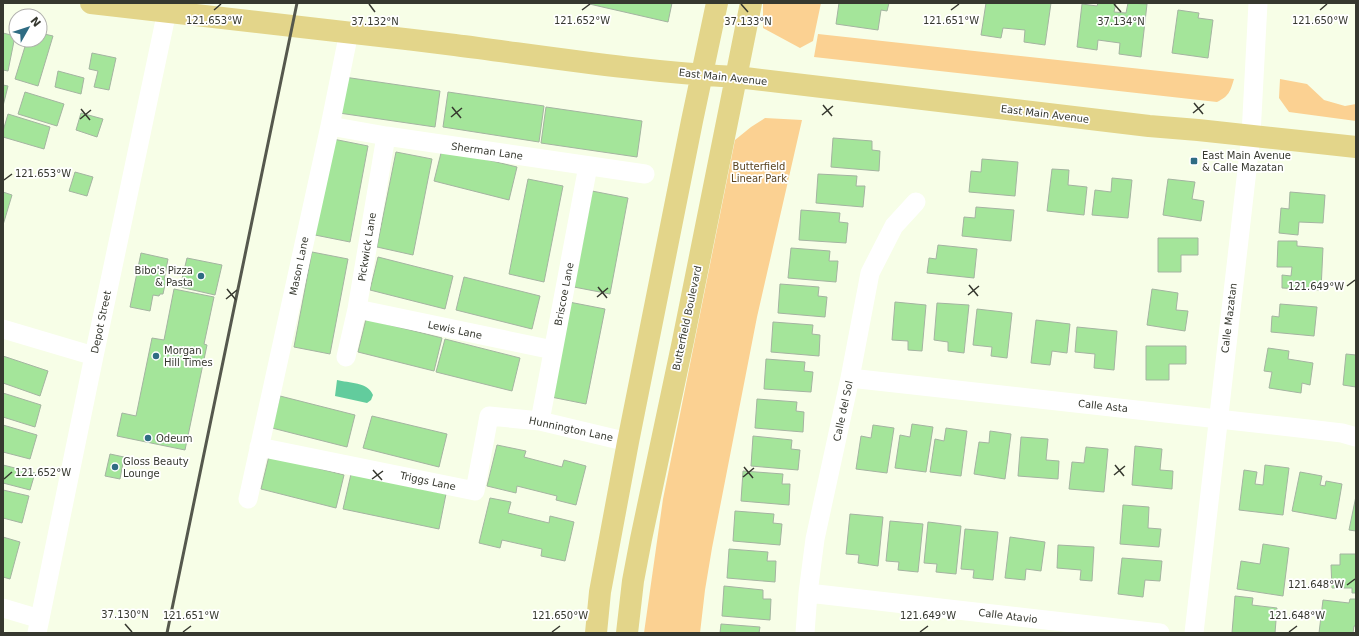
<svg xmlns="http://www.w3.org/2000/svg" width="1359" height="636" font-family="'DejaVu Sans',sans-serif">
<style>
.green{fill:#fbd192}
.water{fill:#62cc9d}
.building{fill:#a4e59a;stroke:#a4b4a1}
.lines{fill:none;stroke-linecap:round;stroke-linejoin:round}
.minor{stroke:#fff;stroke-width:19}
.major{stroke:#e3d58a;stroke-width:22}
.rail{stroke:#55584d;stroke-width:3}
.ticks{fill:none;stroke:#36382f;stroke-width:1.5}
.poi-dot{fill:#2f6c83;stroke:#fff;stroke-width:1.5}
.labels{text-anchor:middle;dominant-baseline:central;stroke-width:3.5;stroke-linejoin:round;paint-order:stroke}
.street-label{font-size:10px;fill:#36382f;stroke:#fff}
.poi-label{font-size:10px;fill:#36382f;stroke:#fff;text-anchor:start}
.park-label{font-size:10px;fill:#5b4420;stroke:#fff}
.ticks-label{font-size:10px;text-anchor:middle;fill:#36382f;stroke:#fff;stroke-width:3.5;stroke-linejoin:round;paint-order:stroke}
</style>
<rect width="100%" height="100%" fill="#f7fee7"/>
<path class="green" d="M763,3h58l-8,38 -13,7 -37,-20z
M818,34l416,45c-4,13 -5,17 -17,23l-403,-45z
M1280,79l27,5 17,16 21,6 11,-2v17l-67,-9 -10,-14z
M765,118l37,2 -45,197 -45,231 -7,42 -5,43h-56l19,-134 72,-359 16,-13z"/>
<path class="water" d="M337,380c12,3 31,2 36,15l-2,5 -4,3 -32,-7z"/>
<path class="building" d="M585,3h87l-4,19z
M839,3h50l-2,8 -6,-1 -3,20 -42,-6z
M986,3h65l-6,42 -21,-3 1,-12 -22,-2 -2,10 -20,-3z
M1098,3h18l-2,9 12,1 2,-10 19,1 -6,53 -22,-3 1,-11 -22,-3 -1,10 -20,-3 5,-43 15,2z
M1178,10l21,3 -1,5 15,2 -5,38 -36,-5z
M3,33l12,3 -7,35 -5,-1z
M40,33l13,3 -15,50 -23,-7 12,-39h13z
M92,53l24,5 -7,32 -15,-3 4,-16 -9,-2z
M58,71l26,7 -3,16 -26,-7z
M344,77l96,14 -5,36 -96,-14z
M3,85l5,1 -5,20z
M25,92l39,12 -7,22 -39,-12z
M448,92l96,14 -5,36 -96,-15z
M546,107l96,14 -5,36 -96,-14z
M81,113l22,6 -6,18 -21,-7z
M8,114l42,13 -6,22 -41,-12v-6z
M833,138l39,3v9l8,1 -1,20 -48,-4z
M333,139l35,7 -18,96 -35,-7z
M442,149l75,18 -8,33 -75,-19z
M396,152l36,7 -19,96 -36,-8z
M982,159l36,3 -3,34 -46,-4 2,-21 10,1z
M1052,169l17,1 -1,15 19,2 -3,28 -37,-4z
M75,172l18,5 -6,19 -18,-5z
M818,174l39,2 -1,10h9l-2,21 -47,-4z
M1112,178l20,2 -4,38 -36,-3 3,-25 16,2z
M528,179l35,7 -19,96 -35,-8z
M1168,179l27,3 -3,17 12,2 -3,20 -38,-6z
M592,191l36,7 -18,96 -36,-7z
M3,192l9,3 -9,30z
M1290,192l35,3 -2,28 -24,-1 -1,13 -19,-2 2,-25 8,1z
M976,207l38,3 -3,31 -49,-5 2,-19 11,1z
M801,210l39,3 -1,9 9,1 -2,20 -47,-3z
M1158,238h40v17h-17v17h-23z
M1278,241h19v5l26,2 -2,42 -39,-2v-13l9,1 1,-9h-15z
M938,245l39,4 -3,29 -47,-5 2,-15 7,1z
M791,248l39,3 -1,10h9l-2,21 -48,-4z
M312,252l36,7 -18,95 -36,-7z
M141,253l27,6 -4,21h2l-3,14h-3l-1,2 -6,-1 -3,16 -20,-4z
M378,257l75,19 -8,33 -75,-19z
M187,258l35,7 -7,30 -35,-8z
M464,277l76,19 -8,33 -76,-19z
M780,284l39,3 -1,9 9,1 -2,20 -47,-4z
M174,289l40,8 -10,47 3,1 -22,105 -68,-14 5,-23 14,3 16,-78 12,2z
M1152,289l26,4 -2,17 12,1 -3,20 -38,-6z
M569,302l36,7 -19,95 -35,-7z
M895,302l31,3 -4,46 -14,-1v-9l-16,-1z
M937,303l32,2 -5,48 -16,-2v-9l-14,-2z
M1280,304l37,3 -3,29 -43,-4 1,-16 7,1z
M977,309l35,4 -5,45 -16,-2 1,-9 -19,-2z
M366,319l76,19 -8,33 -76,-19z
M1036,320l34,4 -3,29 -15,-2 -2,14 -19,-2z
M773,322l40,3 -1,9 8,1 -1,21 -48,-4z
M1077,327l40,4 -3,39 -20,-2 1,-14 -20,-2z
M445,339l75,19 -8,33 -76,-19z
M1146,346h40v18h-17v16h-23z
M1268,348l21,3 -1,8 25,4 -3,22 -8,-2 -1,10 -32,-5 3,-16 -8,-1z
M1346,354l10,1v32l-13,-2z
M3,356l45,15 -8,25 -37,-13z
M766,359l39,3 -1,9 9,1 -2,20 -47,-3z
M3,393l38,12 -6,22 -32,-10z
M280,396l75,19 -8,32 -75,-19z
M757,399l40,3 -1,9 8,1 -1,20 -48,-4z
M372,416l75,18 -8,33 -76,-19z
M912,424l21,3 -7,45 -31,-4 5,-33 10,2z
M3,425l34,10 -7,24 -27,-7z
M873,425l21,3 -7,45 -31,-4 5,-33 10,2z
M946,428l21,3 -6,45 -31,-4 5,-33 9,2z
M990,431l21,3 -6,45 -31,-5 5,-32 10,1z
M753,436l39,4 -1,9 9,1 -2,20 -47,-4z
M1021,437l27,2 -2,21 13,1 -1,18 -40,-3z
M497,445l29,6 -2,6 38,10 2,-7 22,6 -10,39 -20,-5 1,-4 -40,-10 -1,7 -29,-7z
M1135,446l27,3 -2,21 13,1 -1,18 -40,-4z
M1086,447l22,2 -4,43 -35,-3 3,-27 12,1z
M110,454l14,3 -4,22 -15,-3z
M269,456l75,19 -8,33 -75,-19z
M3,465l32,8 -5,17 -27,-7z
M1265,465l24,3 -6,47 -44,-5 5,-40 13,2 -2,12 8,1z
M743,471l40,3 -1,10h8l-1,21 -48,-4z
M1300,472l22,4 -2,9 5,1 1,-5 16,3 -6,35 -44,-8z
M351,474l95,20 -7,35 -96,-20z
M3,490l26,6 -7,27 -19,-5z
M1356,496v35l-7,-1z
M490,498l21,4 -3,11 41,10 1,-7 24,6 -9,39 -24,-5 1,-7 -40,-9 -2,8 -21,-5z
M1123,505l26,2 -1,21 13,1 -2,18 -39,-3z
M735,511l39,3 -1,9 9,1 -2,21 -47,-4z
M850,514l33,3 -5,49 -20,-3 1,-8 -13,-1z
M890,521l33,3 -5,48 -20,-2 1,-8 -13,-1z
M928,522l33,4 -5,48 -20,-2 1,-8 -13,-1z
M965,529l33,3 -5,48 -20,-2 1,-8 -13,-1z
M3,537l17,5 -10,37 -7,-2z
M1010,537l35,5 -4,29 -15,-2 -1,11 -20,-2z
M1263,544l26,4 -6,48 -46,-7 4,-28 19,3z
M1058,545l36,2 -2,34 -12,-1 1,-10 -24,-2z
M729,549l39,3 -1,9h9l-1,21 -48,-4z
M1340,554h16v39h-4v-5h-20l-1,-23h9z
M1122,558l40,3 -2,20 -15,-1 -2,17 -25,-3z
M724,586l39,4v9h8l-1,21 -48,-4z
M1235,596l18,2 -1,7 25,3 -2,25h-43z
M1350,599h6v27h-2l-1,7h-34l4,-33 26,3z
M721,624l39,3 -1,6h-39z"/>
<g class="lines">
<path class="minor" d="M330,126l56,10 259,38
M357,309l196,41
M3,329l91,27
M346,357l11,-48 29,-173
M850,378l458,51 34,4 14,4
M540,421l48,-255
M259,447l216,44 14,-75 51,5 88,21
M248,499l82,-373 19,-94
M808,593l352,40
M3,608l37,11
M37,633l57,-277 73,-345
M805,633l3,-40 7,-54 35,-161 20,-105 24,-47 22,-24
M1194,633l57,-498 7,-132"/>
<path class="major" d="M91,3c122,13 243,27 364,42 93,12 187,27 282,32l412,49 49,4 158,17
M596,633l4,-41 28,-150 64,-321 25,-118
M627,633l6,-52 8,-42 42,-198 68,-338"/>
<path class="rail" d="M167,633l130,-630"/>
</g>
<path class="ticks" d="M369,4l6,8M741,4l7,8M1114,4l7,8M214,10l7,-6M582,10l8,-6M951,10l8,-6M1320,10l7,-6M1194,103l9,11M823,105l9,11M452,107l9,11M81,109l9,11M1193,113l11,-9M822,115l11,-9M451,117l11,-9M80,119l11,-9M4,180l8,-6M969,285l9,11M1347,286l8,-6M598,287l9,11M227,289l9,11M968,295l11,-9M597,297l11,-9M226,299l11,-9M1115,465l9,11M744,467l9,11M373,470l9,10M1114,475l11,-9M743,477l11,-9M4,479l8,-7M372,479l11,-8M1347,585l8,-6M125,624l7,8M183,632l8,-6M552,632l8,-6M920,632l8,-6M1289,632l8,-6"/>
<g class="poi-dot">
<rect x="1190" y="157" width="8" height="8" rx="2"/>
<circle cx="201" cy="276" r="4"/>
<circle cx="156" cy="356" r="4"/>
<circle cx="148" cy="438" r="4"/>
<circle cx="115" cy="467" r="4"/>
</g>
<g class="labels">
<g class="street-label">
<text transform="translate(723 77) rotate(6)">East Main Avenue</text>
<text transform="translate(1045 114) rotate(7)">East Main Avenue</text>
<text transform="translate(487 151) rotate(8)">Sherman Lane</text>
<text transform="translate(367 247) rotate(-81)">Pickwick Lane</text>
<text transform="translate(299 266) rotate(-78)">Mason Lane</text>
<text transform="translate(564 294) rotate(-79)">Briscoe Lane</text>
<text transform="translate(687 318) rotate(-78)">Butterfield Boulevard</text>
<text transform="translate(1229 318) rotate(-83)">Calle Mazatan</text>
<text transform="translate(101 322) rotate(-78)">Depot Street</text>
<text transform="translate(455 330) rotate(12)">Lewis Lane</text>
<text transform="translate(1103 406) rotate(6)">Calle Asta</text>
<text transform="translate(843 411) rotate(-78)">Calle del Sol</text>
<text transform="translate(571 429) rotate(12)">Hunnington Lane</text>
<text transform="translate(428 481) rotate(12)">Triggs Lane</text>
<text transform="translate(1008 616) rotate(7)">Calle Atavio</text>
</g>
<g class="poi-label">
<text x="1202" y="155">East Main Avenue<tspan x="1202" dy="12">&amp; Calle Mazatan</tspan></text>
<text x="193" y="270" text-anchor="end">Bibo's Pizza<tspan x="193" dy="12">&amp; Pasta</tspan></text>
<text x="164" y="350">Morgan<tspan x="164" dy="12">Hill Times</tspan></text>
<text x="156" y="438">Odeum</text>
<text x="123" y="461">Gloss Beauty<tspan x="123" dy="12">Lounge</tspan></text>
</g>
<g class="park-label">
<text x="759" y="166">Butterfield<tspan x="759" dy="12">Linear Park</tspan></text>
</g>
</g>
<g class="ticks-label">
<text x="214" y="24">121.653°W</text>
<text x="582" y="24">121.652°W</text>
<text x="1320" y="24">121.650°W</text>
<text x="951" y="24">121.651°W</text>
<text x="375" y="25">37.132°N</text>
<text x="748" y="25">37.133°N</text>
<text x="1121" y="25">37.134°N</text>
<text x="43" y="177">121.653°W</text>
<text x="1316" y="290">121.649°W</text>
<text x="43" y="476">121.652°W</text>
<text x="1316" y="588">121.648°W</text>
<text x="125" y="618">37.130°N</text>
<text x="191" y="619">121.651°W</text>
<text x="560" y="619">121.650°W</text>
<text x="928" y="619">121.649°W</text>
<text x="1297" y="619">121.648°W</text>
</g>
<rect width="1359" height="636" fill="none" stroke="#36382f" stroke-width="8"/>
<g transform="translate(28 28) rotate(51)"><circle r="19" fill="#ffffff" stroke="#afafac"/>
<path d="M0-3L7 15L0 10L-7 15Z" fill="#2f6c83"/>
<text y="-6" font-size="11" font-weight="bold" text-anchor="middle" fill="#36382f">N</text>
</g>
</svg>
